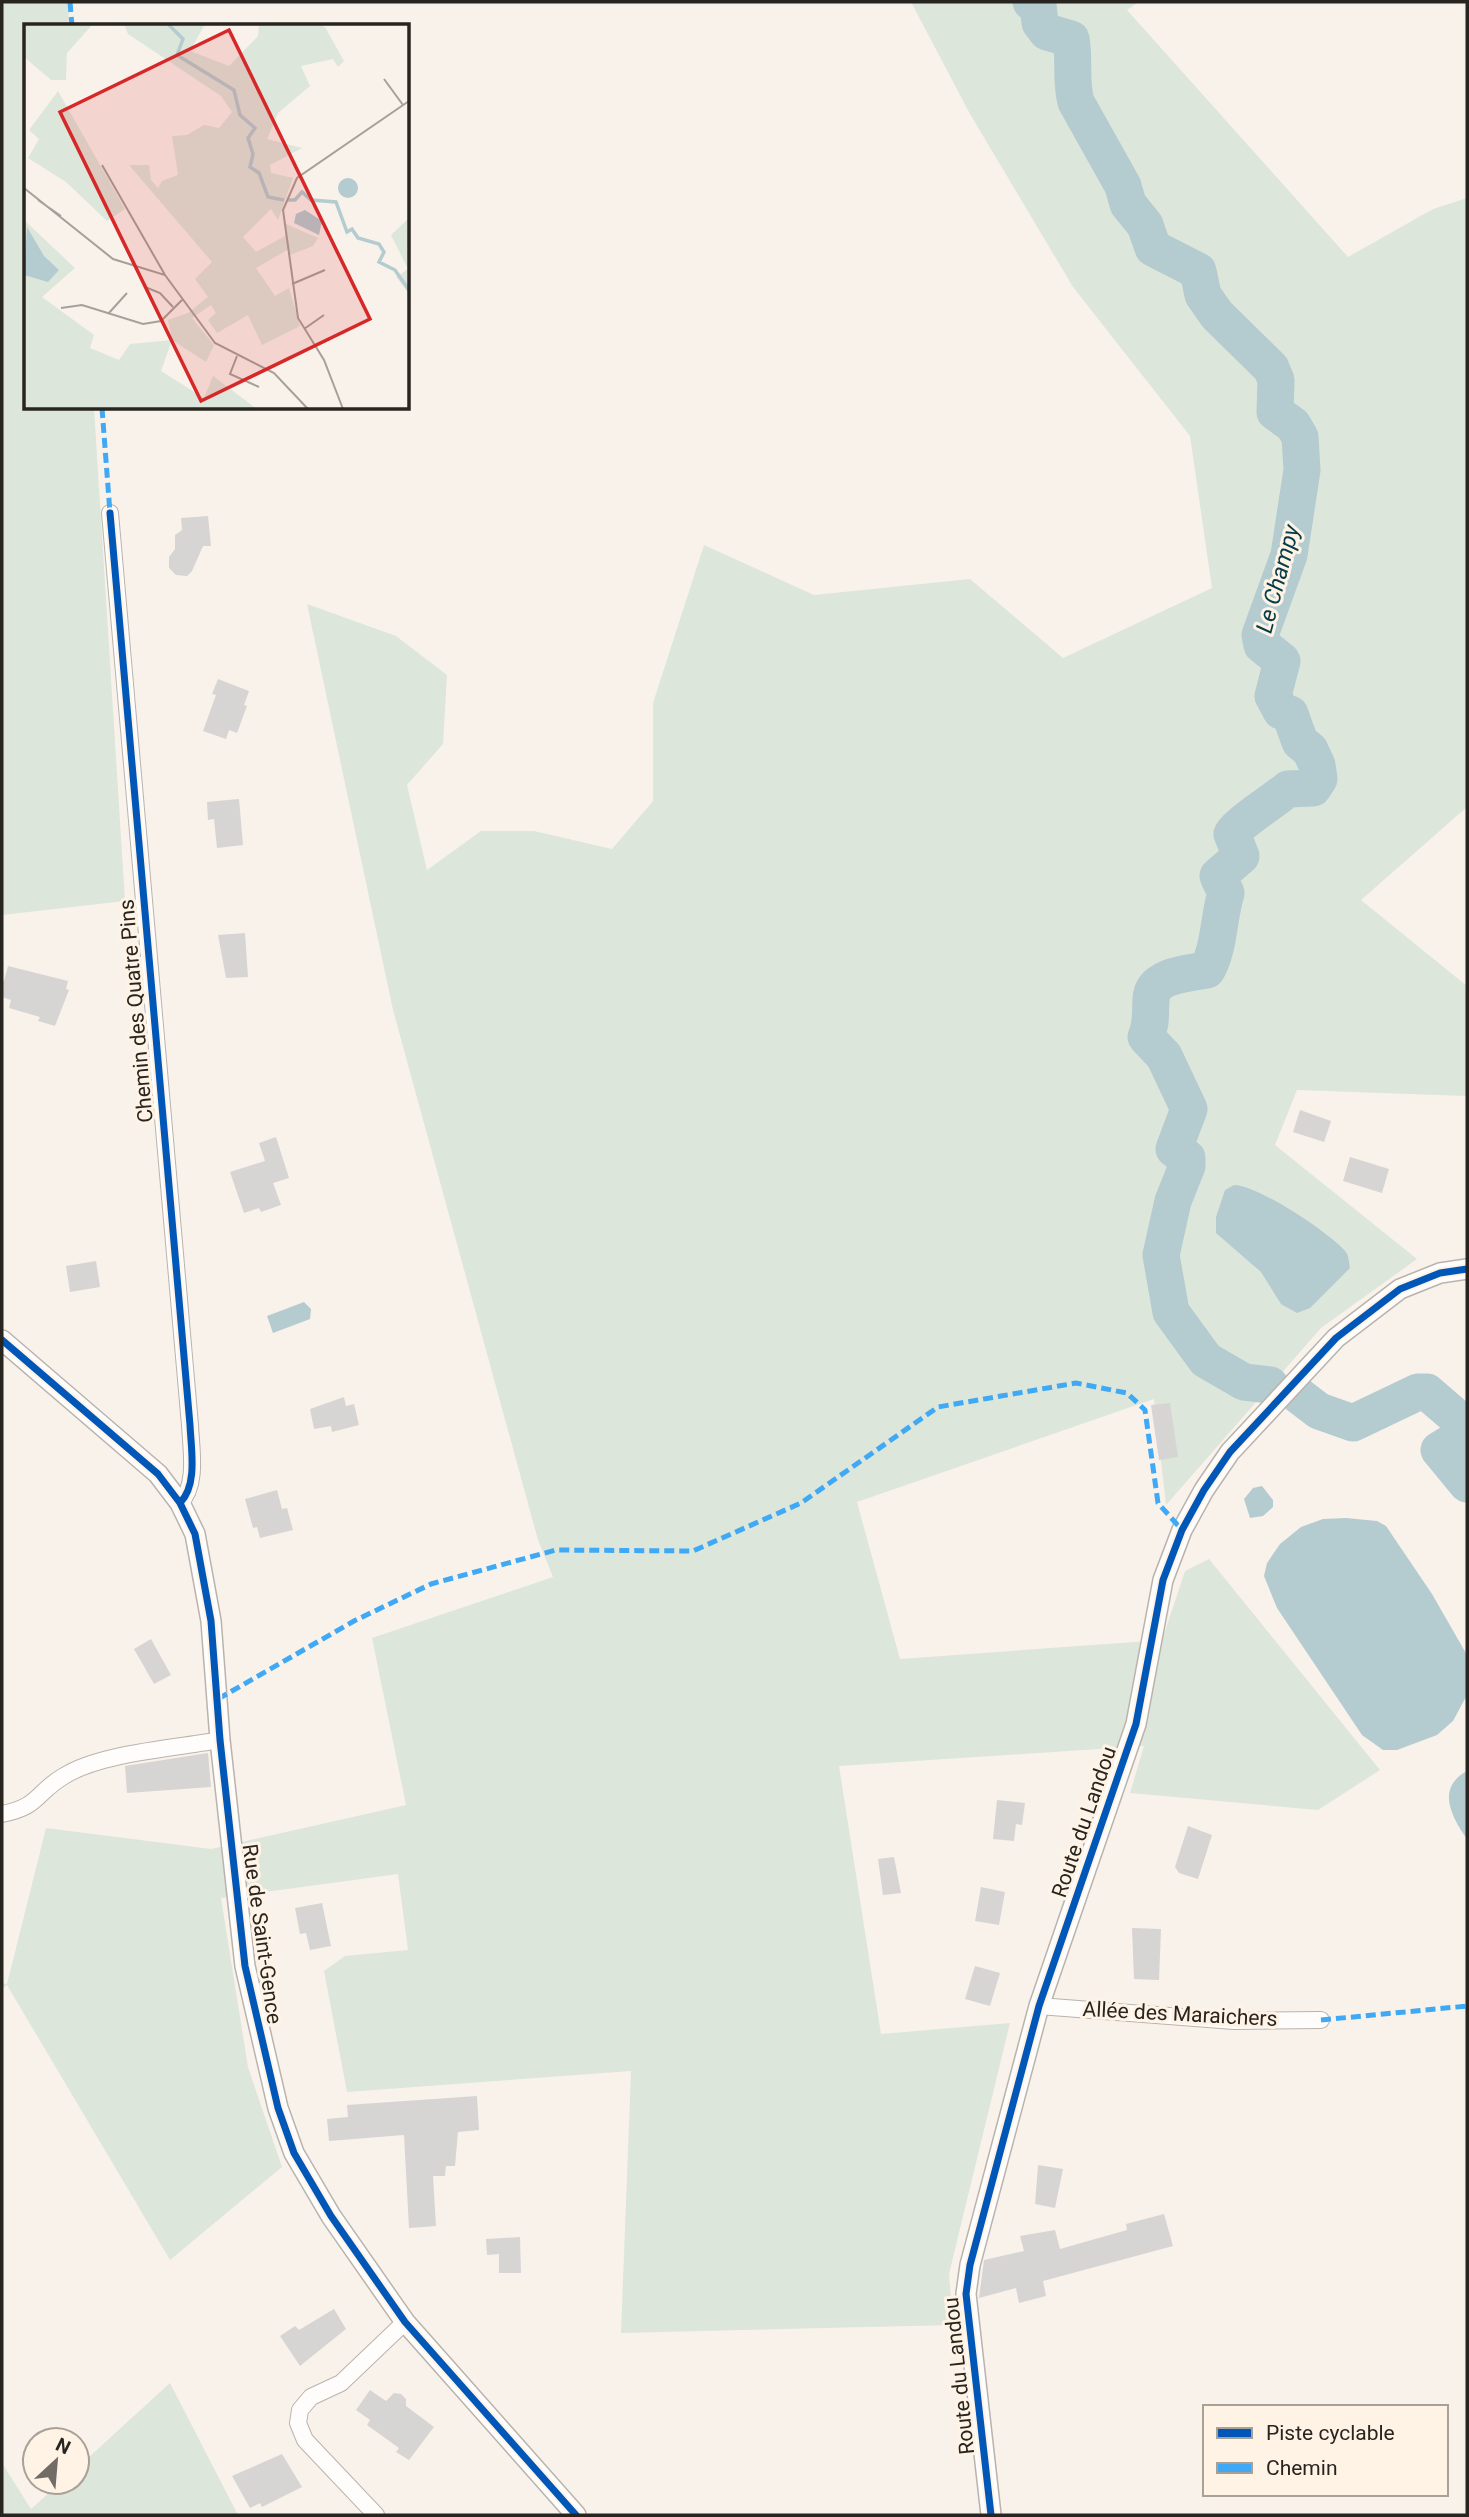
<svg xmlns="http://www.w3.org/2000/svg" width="1469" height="2517" font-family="Roboto,sans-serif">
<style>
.green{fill:#dde6db}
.water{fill:#b4cbd0}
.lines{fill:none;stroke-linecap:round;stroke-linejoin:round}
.river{stroke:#b4cbd0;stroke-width:37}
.building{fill:#d7d4d4}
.minor-casing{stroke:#b9b3ad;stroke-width:18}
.tertiary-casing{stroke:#b9b3ad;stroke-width:22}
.minor{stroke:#fefdfc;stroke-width:16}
.tertiary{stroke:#fefdfc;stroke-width:19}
.quiet{stroke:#3fa9f5;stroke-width:5;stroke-dasharray:10 5;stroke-linecap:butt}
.cycleway-casing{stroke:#fff3e5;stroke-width:11}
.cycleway{stroke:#0057b8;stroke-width:7}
.labels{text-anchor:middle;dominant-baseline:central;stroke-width:6;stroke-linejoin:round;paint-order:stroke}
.street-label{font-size:21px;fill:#28241f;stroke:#fff3e5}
.water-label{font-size:23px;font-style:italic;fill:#043c49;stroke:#fff3e5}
.inset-river{fill:none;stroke:#b4cbd0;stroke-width:3.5}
.inset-road{fill:none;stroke:#a5a099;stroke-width:2}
.view{fill:#d62828;fill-opacity:0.15;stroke:#d62828;stroke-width:3.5}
.inset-edge{fill:none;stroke:#28241f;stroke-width:3.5}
</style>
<rect width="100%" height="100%" fill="#f9f2eb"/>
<path class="green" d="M2,2h66l1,24h-43v382h68l31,493 -123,14z
M911,2h228l-12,8 221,247 85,-48 34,-11v609l-106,93 106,86v110l-170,-6 -22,55 142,114 -96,69 -155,177 -12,-106 -297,103 43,157 262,-19 23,-69 24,-12 171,211 -62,40 -188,-17 14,-47 -305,20 42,268 129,-11 -61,251 4,51 -332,8 10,-262 -284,21 -23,-121 21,-15 63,-6 -10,-76 -177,24 27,169 34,100 -112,93 -163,-275 -5,4v-6l5,1 39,-156 165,21 195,-44 -34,-167 181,-61 -15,-37 -145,-530 -86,-406 89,32 51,39 -4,69 -36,41 20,85 54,-39h53l78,18 41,-48v-98l51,-158 110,50 156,-16 93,79 149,-70 -22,-152 -117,-149 -103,-173z
M170,2383l68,132h-236v-52l29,46 30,-27h16v-14z"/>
<path class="water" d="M1234,1185c24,0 96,48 112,67 3,4 3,11 4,16l-40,40 -13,5 -16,-9 -20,-32 -45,-39v-16l9,-27z
M304,1302l7,7 -1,10 -37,14 -6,-17z
M1262,1486l11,14v7l-10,9 -13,2 -6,-19 9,-11z
M1346,1518l31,3 9,5 46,68 35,61v40l-14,26 -16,14 -40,15h-14l-21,-15 -85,-127 -13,-32 3,-13 13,-19 21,-17 22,-8z
M1467,1771v68c-16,-23 -31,-51 0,-68z"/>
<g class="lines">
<path class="river" d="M1031,2l7,3 2,18 7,9 24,7c4,21 -1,42 5,63l47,84 5,18 17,21 8,23 45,23 5,24 14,20 54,53 5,12 -1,32 18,13 7,12 2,33 -13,85 -29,80 2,10 20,16 -9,35 8,15 9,3 10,28 10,8 7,15 2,14 -6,9 -25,1c-13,11 -50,34 -56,45l9,22 -23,20 8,17c-8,26 -6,53 -19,77 -18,3 -55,5 -56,29 -1,15 1,24 -5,38l18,19 25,53 -15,40 13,9v8l-14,35 -12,54 10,57 35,48 38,22 26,3
M1298,1395l21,16 34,12 65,-31h9l36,31 -6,16 -18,11 28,34"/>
</g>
<path class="building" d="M208,516l3,30h-8l-11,25 -5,5 -11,-1 -7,-7v-11l6,-8v-14l7,-5 -1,-12z
M218,679l31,12 -5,14 3,1 -10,27 -8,-3 -3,9 -23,-8 13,-36 -4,-1z
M239,799l4,46 -26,3 -3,-29 -6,1 -1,-18z
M245,933l3,44 -22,1 -8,-43z
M8,966l60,15 -2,8 3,1 -14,36 -17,-5 2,-4 -31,-9 2,-8 -9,-3v-17l2,1z
M1300,1110l31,11 -7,21 -31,-10z
M276,1137l13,41 -16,5 8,22 -20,7 -2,-4 -15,5 -14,-41 35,-11 -6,-18z
M1350,1157l39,12 -7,24 -39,-12z
M96,1261l4,26 -30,5 -4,-26z
M344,1397l2,9 8,-2 5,21 -27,7 -1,-6 -17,3 -4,-20z
M1170,1403l8,54 -19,3 -8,-55z
M277,1490l5,19 5,-1 6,22 -33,8 -3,-11 -4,1 -8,-29z
M151,1639l20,36 -17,9 -20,-35z
M208,1753l3,34 -84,6 -2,-27z
M997,1800l28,3 -3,22 -6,-1 -2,17 -21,-2z
M1188,1826l24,9 -14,44 -19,-6 -4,-6z
M894,1857l7,36 -18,2 -5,-36z
M981,1887l24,5 -6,33 -24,-4z
M322,1903l9,43 -21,4 -4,-17 -6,1 -5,-26z
M1132,1928l29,1 -2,51 -25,-1z
M975,1966l25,7 -10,33 -25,-7z
M477,2096l2,34 -21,2 -3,34h-9l-1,10h-12l3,50 -27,2 -5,-93 -75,6 -2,-22 21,-2 -1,-12z
M1038,2165l25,4 -8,39 -20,-4z
M1164,2214l9,32 -130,35 3,15 -27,7 -3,-15 -37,10 5,-38 40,-9 -4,-15 35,-6 5,19 67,-19 -1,-6z
M520,2237l1,36h-22v-19l-12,1 -1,-16z
M334,2309l12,20 -46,37 -20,-30 15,-10 4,4z
M370,2390l16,11 8,-8 7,1 5,5v7l28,21 -25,33 -13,-8 3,-4 -32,-23 3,-5 -14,-10z
M282,2454l20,33 -40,20 -2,-4 -10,5 -18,-32z"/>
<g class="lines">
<defs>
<path id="minor" d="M110,513l80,912c1,24 8,60 -10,78
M2,1814c39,-8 33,-21 62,-38 36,-23 112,-28 156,-36
M1039,2006l195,15 87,-1
M376,2515l-71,-75 -7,-17 2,-13 11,-13 30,-14 64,-61"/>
<path id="tertiary" d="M2,1340l156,134 22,29 15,31 16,87 9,119 25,226 33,142 16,45 37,63 74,106 171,193
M991,2515l-25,-221 4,-29 69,-259 97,-282 27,-144 19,-50 22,-40 26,-38 106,-114 64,-49 40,-16 27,-4"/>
</defs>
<use href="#minor" class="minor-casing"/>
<use href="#tertiary" class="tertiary-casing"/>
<use href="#minor" class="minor"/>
<use href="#tertiary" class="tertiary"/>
<path class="quiet" d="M70,2l2,24
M102,408l8,105
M218,1699l136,-78 77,-37 125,-34 137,1 108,-48 137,-96 138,-24 51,10 18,17 13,93 24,27
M1321,2020l146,-14"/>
<defs>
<path id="cycleway" d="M110,513l80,912c1,24 8,60 -10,78
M2,1340l156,134 22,29 15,31 16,87 9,119 25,226 33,142 16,45 37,63 74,106 171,193
M991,2515l-25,-221 4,-29 69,-259 97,-282 27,-144 19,-50 22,-40 26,-38 106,-114 64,-49 40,-16 27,-4"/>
</defs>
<use href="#cycleway" class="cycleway-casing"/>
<use href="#cycleway" class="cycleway"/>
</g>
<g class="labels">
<g class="street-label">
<text transform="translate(136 1011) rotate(-95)">Chemin des Quatre Pins</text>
<text transform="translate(1084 1822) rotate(-71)">Route du Landou</text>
<text transform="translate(262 1934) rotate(82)">Rue de Saint-Gence</text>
<text transform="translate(1180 2014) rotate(3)">Allée des Maraichers</text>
<text transform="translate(959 2376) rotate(-96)">Route du Landou</text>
</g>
<g class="water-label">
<text transform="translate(1278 579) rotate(-75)">Le Champy</text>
</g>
</g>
<g transform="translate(24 24)">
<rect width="385" height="385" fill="#f9f2eb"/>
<path d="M0,0h69l-26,29 -1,27h-15l-27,-23zM100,0h81l-15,27 39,15 29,-30 1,-12h58l8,3 19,34 -6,6 -5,-8 -32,7 9,20 -32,27 -11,26 35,9 -32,17 1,8 22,5 -15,42 -7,-11 -28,28 13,15 29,-16 1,-12 32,14 -5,8 -23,9 -1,-6 -33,19 19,28 14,-8 11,38 -38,19 -14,-30 -31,18 -9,-13 8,-7 -5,-8 -19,13 22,27 -8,17 -34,-22 -11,31 43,27 9,-22 44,33h-233v-189l51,48 -33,29 52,38 -4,13 29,12 11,-16 42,-4 -4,-20 20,-7 20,-16 -13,-18 17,-17 -83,-97h20l2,15 7,8 4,-7 16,-6 -6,-39 15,-1 17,-10 15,3 13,-16 -11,-16 -93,-62zM34,67l67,118 -18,12 -41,-39 -38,-24 11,-19 -10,-9zM385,194v76l-13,-17 12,-8 -17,-34z" fill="#dde6db"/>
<path d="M314 164a10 10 0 1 1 20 0a10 10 0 1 1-20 0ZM281,186l17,11 -3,14 -25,-12 2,-9zM3,203l17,29 15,14 -11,12 -24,-7z" fill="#b4cbd0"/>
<path class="inset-river" d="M144,0l15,15 -6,16 57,35 6,25 15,13 -7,10 5,16 -3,13 9,6 9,24 16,3M263,176h8l7,-8 9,8 25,2 11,30 5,-3 6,9 21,6 5,8 -5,10 16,8 14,20"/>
<path class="inset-road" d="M360,55l19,26M78,141l63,110M0,164l89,71 52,16 50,68 59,30 34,36M14,176l23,16M268,260l33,-14M121,263l15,6 13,14M37,284l21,-3 61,19 18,-3 21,-21M84,290l19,-21M280,305l20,-14M213,332l-7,18 29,13M319,385l-19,-49 -26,-42 -15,-108 14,-32 112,-77"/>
<path class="view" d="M205,6l141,289 -169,82 -141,-289z"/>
<rect width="385" height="385" class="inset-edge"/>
</g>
<rect width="1469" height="2517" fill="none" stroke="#28241f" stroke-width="7"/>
<rect x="1203" y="2405" width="245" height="91" fill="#fff3e5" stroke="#a9a096" stroke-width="2"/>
<rect x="1217" y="2428" width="35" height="10" fill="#0057b8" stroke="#a9a096" stroke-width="2"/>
<text x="1266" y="2440" font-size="21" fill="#28241f">Piste cyclable</text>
<rect x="1217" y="2463" width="35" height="10" fill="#3fa9f5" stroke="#a9a096" stroke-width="2"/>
<text x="1266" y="2475" font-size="21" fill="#28241f">Chemin</text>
<g transform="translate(56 2461) rotate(26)"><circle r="33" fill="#fff3e5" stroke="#a9a096" stroke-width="2"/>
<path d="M0-5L12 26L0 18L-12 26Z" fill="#716c66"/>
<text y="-10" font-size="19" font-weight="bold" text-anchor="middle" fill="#28241f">N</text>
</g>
</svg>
